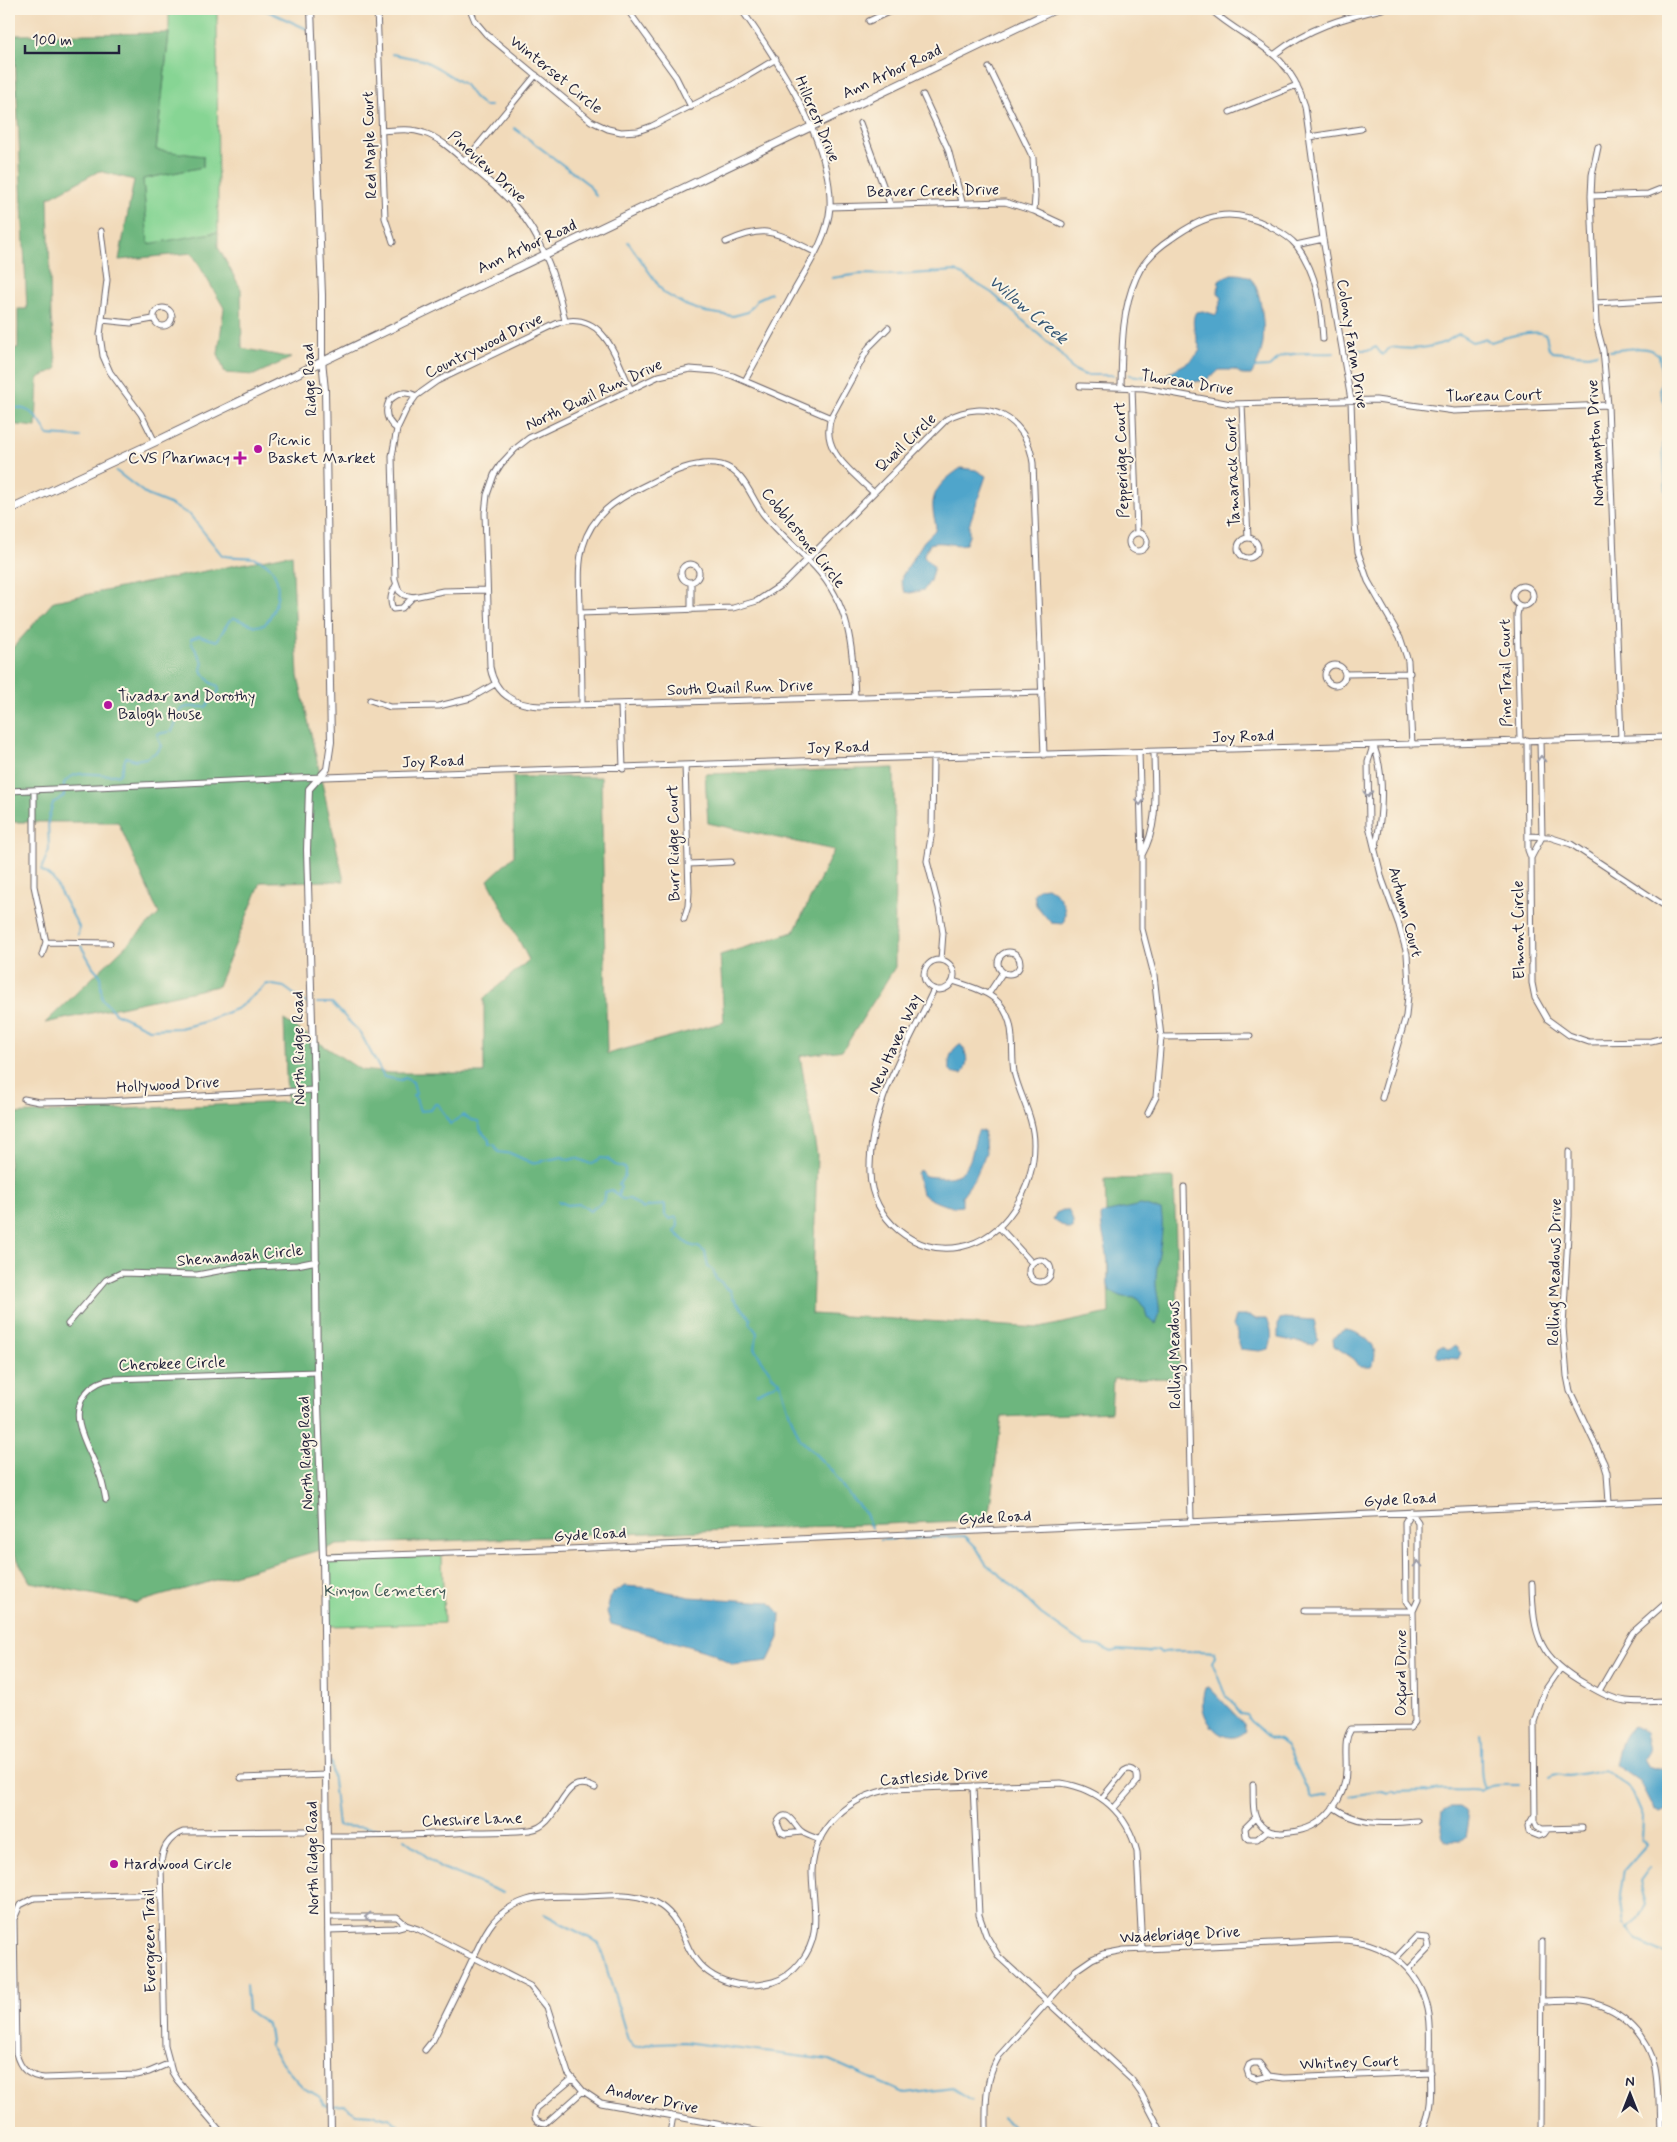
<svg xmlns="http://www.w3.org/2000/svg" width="1677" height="2142" font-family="Mynerve,sans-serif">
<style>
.green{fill:#87d594;stroke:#547c68}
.forest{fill:#6db67e;stroke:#486c5c}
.water{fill:#4fa5cb;stroke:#386483}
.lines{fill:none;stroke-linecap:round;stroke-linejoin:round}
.stream{stroke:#4fa5cb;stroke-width:2}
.minor-casing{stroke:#6a6267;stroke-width:7}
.tertiary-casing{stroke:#6a6267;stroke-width:8}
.secondary-casing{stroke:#6a6267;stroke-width:9}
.minor{stroke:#fff;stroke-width:5}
.tertiary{stroke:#fff;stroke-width:6}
.secondary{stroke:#fff;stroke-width:7}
.oneway{stroke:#9c9ca7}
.poi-dot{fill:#b5179e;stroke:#fcf5e5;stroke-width:2}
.labels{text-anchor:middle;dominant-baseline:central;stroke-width:4;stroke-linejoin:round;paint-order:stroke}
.street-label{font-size:16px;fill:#22223b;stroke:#fcf5e5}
.poi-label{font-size:16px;fill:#22223b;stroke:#fcf5e5;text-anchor:start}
.park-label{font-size:16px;fill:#405856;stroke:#fcf5e5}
.water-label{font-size:18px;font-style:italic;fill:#345675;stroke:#fcf5e5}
</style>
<rect width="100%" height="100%" fill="#fcf5e5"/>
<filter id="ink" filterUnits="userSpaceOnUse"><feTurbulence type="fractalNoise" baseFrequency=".02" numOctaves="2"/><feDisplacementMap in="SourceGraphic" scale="10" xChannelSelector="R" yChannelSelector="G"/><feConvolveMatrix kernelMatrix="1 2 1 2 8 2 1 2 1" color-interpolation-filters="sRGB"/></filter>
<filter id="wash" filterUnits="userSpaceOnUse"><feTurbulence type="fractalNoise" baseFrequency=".0096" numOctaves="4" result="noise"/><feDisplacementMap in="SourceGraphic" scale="20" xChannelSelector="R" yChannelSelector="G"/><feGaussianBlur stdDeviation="1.12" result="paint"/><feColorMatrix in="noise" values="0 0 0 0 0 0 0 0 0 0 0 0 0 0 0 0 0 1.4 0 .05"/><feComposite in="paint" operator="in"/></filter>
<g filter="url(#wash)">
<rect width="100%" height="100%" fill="#f1daba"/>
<path class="green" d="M169,9h48l1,223 -70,13 -5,-66 60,-12v-11l-47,-5 13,-117z
M442,1556l2,67 -116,3 -1,-67z"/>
<path class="forest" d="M169,33l-13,117 47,6v11l-60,12 5,65 70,-12v15l23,42 1,59 49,10 -37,17 -29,-2 -7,-19 6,-46 -32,-55 -73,7 15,-80 -35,-9 -51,27 3,119 6,52 -19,9 -2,49 -27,-3v-75l9,-1v-39h9l-13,-274z
M292,554l6,122 46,205 -83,1 -43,104 -173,37 114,-109 -41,-92h-109v-170l45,-51z
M894,768l1,199 -52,83 -43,6 17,99 -5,159 228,14 69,-15 -4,-134 69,-1 6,200 -67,1 -2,33 -109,5 -14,103 -651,25 -201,58 -106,-21 -21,-38v-430l278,-12 -3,-82 77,50 29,3h94v-75l45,-38 -41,-80 26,-24 -1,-79h88l6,277 117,-32 -4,-67 74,-23 40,-82 -126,-27 -3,-49z"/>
<path class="water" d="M1231,274c7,0 13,0 19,4 11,8 15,50 13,64 -1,10 -6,24 -12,33h-8l-8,-5h-16c-14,17 -38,12 -58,9 13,-13 30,-13 39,-29 -2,-12 -11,-27 -4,-38l7,-1 13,4 6,-17 -4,-5 1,-13z
M961,468l15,2 10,6 -17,49v11l-3,8c-12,3 -24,-4 -36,0l-6,10v3l10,10 -4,14 -6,9 -14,3 -5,-1 -4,-10 1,-6 22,-35 12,-12c0,-7 -3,-13 -3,-20 -2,-19 13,-31 28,-41z
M1047,887c14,8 22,21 16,37l-12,-1 -15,-18 -2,-11 5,-6z
M960,1044c8,7 9,21 2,30l-9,-1 -4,-4c-1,-9 2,-20 11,-25z
M979,1130l5,2 2,20 -3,8 -8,18 -13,18v10c-12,3 -30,-5 -40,-12l-5,-20 3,-4 5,6c27,3 42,3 48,-27 2,-7 2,-13 6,-19z
M1141,1205l20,5c5,24 -6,50 -5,75 1,13 7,27 0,39l-9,-6 -2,-9 -8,-11 -14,-1 -13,-6c-5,-12 0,-16 -2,-27 -1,-17 -7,-31 -7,-48l3,-3z
M1063,1210h5c4,7 6,12 5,19h-5l-15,-9 3,-7z
M1236,1316h14l6,3h11c5,8 6,21 2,30l-9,2 -20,-2 -2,-6v-11l-5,-6z
M1284,1318l30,2 4,20 -5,5 -35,-7v-14l2,-5z
M1344,1330c18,1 40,17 27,37h-11l-6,-8 -20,-13 -1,-7 4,-5z
M1443,1346l6,4 6,-4 6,7 -3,6 -20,-2 -3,-3 3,-7z
M625,1586l27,2 37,9 81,5 10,11 -1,25 -11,23 -35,4 -21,-12 -101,-29 -4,-12 4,-18z
M1209,1687l35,37 2,7c-18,17 -40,-4 -43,-23 -1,-7 0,-14 2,-20z
M1633,1727l12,6 4,17 -5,8 4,9 6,2 14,-1v41l-8,4 -6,-3 -15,-29 -23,-16c4,-14 4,-29 17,-38z
M1450,1807h9l6,4 3,8 -3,19 -4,3h-14l-4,-3 -2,-9 2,-18z"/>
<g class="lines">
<path class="stream" d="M263,9l44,20
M392,54l31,6 15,8 27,17 9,12 10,9h6
M514,128l74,56 8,12
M628,242l36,51 21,12 20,7 28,4 15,-4 10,-13 13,-6
M832,278l29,-4 35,1 60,-4 36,22 70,62 10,14 13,6h28
M1353,350h17l6,-3 6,8 9,-8c18,3 37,2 54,-5 5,-2 9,-6 14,-8l13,8 12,-3 7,3c11,-4 45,-14 55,-7l3,14 3,3 36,3 9,-2
M1610,351c15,-2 38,-7 49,4l3,21 -2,14 5,14 -2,44 5,74
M1253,368l16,-1c4,-3 8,-8 12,-10 10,-6 40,-3 53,-4
M1129,375l33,4
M9,407c23,0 29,10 39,28l32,2
M116,471l31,24 25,10 18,10 32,40c11,4 24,0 35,4 29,10 24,47 7,66l-8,1 -22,-8 -5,3 -12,20 -18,-5 -8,3 1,5 11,18 -2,8 10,13 7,3 1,5 -8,8 -5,8h-19l-5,2 -10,22
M78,935l1,-8 -26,-48 -12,-9 8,-20 -1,-30 5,-17 11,-7v-13c12,-18 39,-4 56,-9l6,-17 9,3 11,-2 12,-7 3,-5 -4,-12 11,-2
M81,946l12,21 7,8 2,24 13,14 34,16 31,-1 24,-6 34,-14 29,-24 17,3 22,16
M317,1003h15l29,31 23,43 17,3 4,-2 8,4 3,12 -3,2 3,3 4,12 11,-1 4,-6h3l12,20 13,-9 8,5 7,1 3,10 8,9v4l6,1 3,7 14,2 20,9 30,-6 7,3 7,-2 15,6 10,-6 7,1 7,6 10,3v7l-6,9 2,4 -2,3v5
M619,1197l3,2h8l13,10 6,-3 16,-1v10l5,4 7,-2 1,9 -4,5c8,7 13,16 24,16l7,5 3,15 5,3 3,9 5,3 4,6 5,2 3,8 18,21 -1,4 7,10 -2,17 17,25 8,7 10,33 10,24 32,32 15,22 19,21 5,14
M558,1201l9,4 13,-1 10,7 13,-10 2,-9 7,-2 7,7
M757,1393l23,-11
M903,1539l62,-3 11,11 10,17 19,15 36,35 44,31 13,1 14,6 7,-2 29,2 10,-2 3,3c5,-3 43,-2 53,-1l1,4 -3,6 12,30 17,22 5,1 4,6 19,16 10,3 8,6 24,52 16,-3
M880,1540l15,-1
M1480,1733c3,15 -2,44 5,55
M331,1762l7,64 54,3
M1549,1777c8,-5 11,-2 19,-1 2,0 33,-6 36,-6l24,17 5,7 10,23 -1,23 4,6 -22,25 -4,22 4,30 14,18 30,13
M1350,1796l32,-5 6,2 4,-3 4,2 30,-1 2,1c8,-2 16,-2 24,-2 10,1 19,-1 29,1 12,-8 25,-6 38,-6
M404,1839l36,28 63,26
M544,1914l55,29 29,97 6,7 21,-4 29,-1 145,18 77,34 47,-6 19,12
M1627,1929l8,-7 11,-17 -6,-24 10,-14
M246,1985l2,26 20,13 3,17 -2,4c11,15 21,30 35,43 7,6 18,6 20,17l5,1
M333,2106l11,-1 12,8 16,1 19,5 10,9 13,5
M1002,2118l21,15"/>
</g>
</g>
<g filter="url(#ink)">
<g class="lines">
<defs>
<path id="minor" d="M377,9l8,209 8,24
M470,9l5,12 11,13 105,87 17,8 13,3 17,-1 14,-5 82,-42 42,-25
M627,9l49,68 15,30
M741,9c36,50 92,135 89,198 -2,30 -22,59 -36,84 -16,30 -33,60 -49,90
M1210,9c40,36 77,37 95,97l18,133 28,161 4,125 3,27 10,29 32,56 8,24 4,84
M1219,16l7,-7
M869,21l26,-12
M1275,54c33,-26 67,-36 107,-45
M989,68l44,90 2,39 -1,14
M923,95l25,54 14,53
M9,97l3,6 -3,8
M1230,112l67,-27
M860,123l30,81
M382,131c14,-1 28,-3 42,2 16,5 30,19 43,30 16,13 32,26 46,41 29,31 44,76 52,117
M1309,137l52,-8
M1598,147l-6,28 -1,21 5,128 7,26 5,55 13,334
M465,161l71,-86
M1591,196l57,-2 20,-8
M830,207l175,-5 29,9 28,13
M101,231l6,49 -7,55 3,21 7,16 31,42 14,28
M726,242c43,-19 49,-9 89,10
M1296,245l27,-6
M1595,303l73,-4
M154 317a9 9 0 1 1 18 0a9 9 0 1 1-18 0Z
M102,320l29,3 22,-4
M1080,386l64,2 87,16 145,-4 78,11 154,-6
M1121,386c1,-36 0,-74 15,-108 7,-17 20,-29 35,-39 33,-24 59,-33 98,-13 9,5 20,10 27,19 21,27 25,61 27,94
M1132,387l5,146
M1242,404l6,134
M831,418l-98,-42 -17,-5 -26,-2 -31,7 -130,62 -14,11 -14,15 -7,11 -7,20 -2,18 5,154c5,27 23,38 50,39l502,-14
M397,429c-10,-7 -13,-17 -8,-28 8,-8 17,-11 27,-5
M873,492c-22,-21 -55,-43 -41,-77l37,-68 19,-19
M1129 542a9 9 0 1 1 18 0a9 9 0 1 1-18 0Z
M1238 548a10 10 0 1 1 20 0a10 10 0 1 1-20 0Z
M681 573a9 9 0 1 1 18 0a9 9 0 1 1-18 0Z
M691,582v28
M396,585c-5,9 -7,15 -3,24l9,-1 11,-11
M1513 596a10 10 0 1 1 20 0a10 10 0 1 1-20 0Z
M487,590l-44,1 -30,6 -9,-2 -5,-4 -4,-12 -3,-123 5,-27 9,-19 10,-14 21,-15 121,-58c46,-14 58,35 73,67
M1519,605l-2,10 3,126
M580,613l153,-5 24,-7 27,-18 163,-164c40,-22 80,-2 86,44l11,292
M1325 675a10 10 0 1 1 20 0a10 10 0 1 1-20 0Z
M1345,674l65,-1
M370,700l20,7 49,-1 32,-8 24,-14
M621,704l2,65
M582,705c0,-32 -1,-63 -2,-95 0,-21 -3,-43 3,-64 9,-31 32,-46 59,-59 24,-12 52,-28 79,-22 24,6 30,34 43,50 16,19 34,34 51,52 35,38 38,81 40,130
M1527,740l1,110 3,8 1,125 3,15 12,21 22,16 20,7 62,-1 17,-4
M1373,746l-5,16 1,64 13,53 17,46 8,29 2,31 -3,31 -24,82
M1374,746c11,30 8,69 2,100
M1139,753l3,102c18,-32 12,-66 12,-103
M933,758l-1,73 -5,30 12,47 4,25 -2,27
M34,790v96l12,56 64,1
M9,791l287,-13 530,-18 842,-23
M1528,836l21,1 22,7 97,64
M1142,855v74l12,46 7,62 -5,60 -8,16
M1531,858l11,-21 -2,-97
M689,864l42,-2
M684,919l4,-13 1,-15 -4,-126
M998 963a11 11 0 1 1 22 0a11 11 0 1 1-22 0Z
M42,955l4,-13
M924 975a15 15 0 1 1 30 0a15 15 0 1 1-30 0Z
M934,989c-27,59 -66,117 -64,184 1,45 45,83 90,74 46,-9 74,-59 74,-103 0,-27 -14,-47 -20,-72 -2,-12 -1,-22 -2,-34 -2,-40 -27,-47 -59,-57
M989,993l14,-21
M1161,1037l89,-1
M24,1099l15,3 68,-1 207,-11
M1569,1152v64l-6,111 4,49 3,15 34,72 3,10 2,30
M1184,1187l7,334
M999,1227l33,36
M1029 1271a11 11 0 1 1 22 0a11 11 0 1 1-22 0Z
M68,1324l38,-44 15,-7 76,2 37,-7 63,-3 20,-4
M106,1500c-2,-9 -3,-18 -7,-27 -9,-24 -33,-56 -13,-80 7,-9 16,-13 27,-14l204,-7
M323,1557l222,-7 1123,-49
M1532,1584c1,53 7,74 55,101 12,7 24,14 39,16 14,2 28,0 42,0
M1304,1611h109
M1560,1669l-16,23 -10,30 1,99 2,5 5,3 40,-1
M1599,1691l34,-59 35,-31
M241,1778l85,-3
M1253,1785c1,15 -3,33 11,43 10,7 21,5 33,3 28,-5 49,-33 49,-61 1,-14 -3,-29 5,-41l59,-1 5,-6 -2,-111 5,-11v-78l-7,-10 -6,10 1,79 7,10
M973,1786l6,129 7,20 13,22 132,122 10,14 21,40
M1102,1798l22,-27 4,-2c8,0 10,5 9,13l-23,26
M1333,1807c29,20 51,16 84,14
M1534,1816l-6,10 1,6 10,4 5,-2 3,-4
M1255,1818l-10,10 1,8 3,3h8l11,-9
M801,1832l-16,2 -4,-2 -4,-9c10,-18 17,3 24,8 4,4 13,6 19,9
M327,1836c48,0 97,-1 145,-4 19,0 39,0 58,-2 32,-4 30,-61 65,-42
M161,1894l-127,4 -14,7 -6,14 2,134c4,16 12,23 28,25l93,-3 12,-3 21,-9
M328,1917h69l9,8 12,4 112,57 17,21 21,66 15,18 18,12 165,30
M328,1930l67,-2 11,-3
M1396,1958l20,-21 11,1 2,10 -20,21
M1543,2001c12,0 26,-2 38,0 36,4 67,32 74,67 4,21 3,44 4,65
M425,2050l8,-10c13,-26 26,-52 38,-78 7,-13 12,-28 22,-40 9,-10 21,-18 34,-22 19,-6 41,-3 60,-4 25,-1 51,-5 74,10 16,11 20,27 28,43 16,32 51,42 84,33 21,-6 38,-29 41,-50 3,-20 -2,-41 -2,-61 2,-45 38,-75 80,-82l169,-6c39,6 66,30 76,69l5,97
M1269,2076l-10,-13h-6l-4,2 -2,5 2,6 8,3 12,-3 15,2 147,-6
M572,2079l-35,29c-5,10 -2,15 9,16l37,-33
M222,2133l-45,-53 -5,-8 -7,-26 -4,-179c0,-17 6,-29 22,-35l122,-1
M670,2133l3,-17
M986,2133c0,-28 -2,-52 13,-77l77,-86 16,-11 11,-5 21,-4 216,-10c42,0 79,27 88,69 4,17 2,36 2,54 1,24 3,48 -9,70
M1541,2133l1,-191"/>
<path id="tertiary" d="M311,9l11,286v65l3,30 6,352 -4,27 -18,20 -2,61 7,240 3,282 6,185 8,576"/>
<path id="secondary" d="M9,510l146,-68 901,-433"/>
</defs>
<use href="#minor" class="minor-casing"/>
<use href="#tertiary" class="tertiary-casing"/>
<use href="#secondary" class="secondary-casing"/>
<use href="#minor" class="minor"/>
<use href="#tertiary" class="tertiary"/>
<use href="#secondary" class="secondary"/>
</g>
<defs><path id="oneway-chevron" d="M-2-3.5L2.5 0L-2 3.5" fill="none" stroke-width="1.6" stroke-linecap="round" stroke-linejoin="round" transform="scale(1.25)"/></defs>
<g class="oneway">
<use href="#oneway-chevron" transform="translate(1541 759) rotate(-91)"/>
<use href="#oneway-chevron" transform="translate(1368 794) rotate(89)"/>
<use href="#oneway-chevron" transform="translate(1140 802) rotate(88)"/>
<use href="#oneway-chevron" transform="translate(1418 1564) rotate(-90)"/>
<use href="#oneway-chevron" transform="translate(368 1917) rotate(-180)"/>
</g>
</g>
<g class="poi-dot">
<circle cx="258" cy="449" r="5"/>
<path d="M237.5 450.5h5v5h5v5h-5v5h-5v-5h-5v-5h5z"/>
<circle cx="108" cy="705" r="5"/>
<circle cx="114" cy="1864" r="5"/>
</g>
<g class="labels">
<g class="street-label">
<text transform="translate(892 72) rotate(-25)">Ann Arbor Road</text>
<text transform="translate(556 75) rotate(39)">Winterset Circle</text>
<text transform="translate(817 119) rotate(67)">Hillcrest Drive</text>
<text transform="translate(370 145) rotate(-92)">Red Maple Court</text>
<text transform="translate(487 167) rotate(42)">Pineview Drive</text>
<text transform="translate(933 191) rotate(-1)">Beaver Creek Drive</text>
<text transform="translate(527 247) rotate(-25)">Ann Arbor Road</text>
<text transform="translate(1352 344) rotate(81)">Colony Farm Drive</text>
<text transform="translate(484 346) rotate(-26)">Countrywood Drive</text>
<text transform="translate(310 380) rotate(-93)">Ridge Road</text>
<text transform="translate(1187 383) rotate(9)">Thoreau Drive</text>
<text transform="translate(594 395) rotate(-25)">North Quail Run Drive</text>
<text transform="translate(1494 396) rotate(-1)">Thoreau Court</text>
<text transform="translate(906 443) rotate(-44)">Quail Circle</text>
<text transform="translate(1596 443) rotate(-93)">Northampton Drive</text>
<text transform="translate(1122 460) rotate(-92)">Pepperidge Court</text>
<text transform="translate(1233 472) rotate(-92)">Tamarack Court</text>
<text transform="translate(803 538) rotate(51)">Cobblestone Circle</text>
<text transform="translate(1506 673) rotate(-91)">Pine Trail Court</text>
<text transform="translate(740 688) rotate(-2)">South Quail Run Drive</text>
<text transform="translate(1243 737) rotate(-2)">Joy Road</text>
<text transform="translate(838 748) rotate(-2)">Joy Road</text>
<text transform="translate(433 762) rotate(-2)">Joy Road</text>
<text transform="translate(674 843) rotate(-91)">Burr Ridge Court</text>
<text transform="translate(1405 912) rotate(75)">Autumn Court</text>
<text transform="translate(1519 930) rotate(-91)">Elmont Circle</text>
<text transform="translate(895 1044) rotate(-66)">New Haven Way</text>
<text transform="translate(299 1048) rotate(-91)">North Ridge Road</text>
<text transform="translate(168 1085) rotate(-3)">Hollywood Drive</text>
<text transform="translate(240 1256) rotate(-5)">Shenandoah Circle</text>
<text transform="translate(1555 1272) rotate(-89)">Rolling Meadows Drive</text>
<text transform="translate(1175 1355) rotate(-91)">Rolling Meadows</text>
<text transform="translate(172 1364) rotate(-2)">Cherokee Circle</text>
<text transform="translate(306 1453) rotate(-92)">North Ridge Road</text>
<text transform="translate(1400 1500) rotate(-3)">Gyde Road</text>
<text transform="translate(995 1518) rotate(-3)">Gyde Road</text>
<text transform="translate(590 1535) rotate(-3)">Gyde Road</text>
<text transform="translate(1401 1673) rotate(-90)">Oxford Drive</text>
<text transform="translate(934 1777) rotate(-4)">Castleside Drive</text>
<text transform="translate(472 1820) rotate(-2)">Cheshire Lane</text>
<text transform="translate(313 1858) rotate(-91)">North Ridge Road</text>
<text transform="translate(1180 1935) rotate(-3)">Wadebridge Drive</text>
<text transform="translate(150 1941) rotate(-91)">Evergreen Trail</text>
<text transform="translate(1349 2063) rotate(-2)">Whitney Court</text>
<text transform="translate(652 2099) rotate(12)">Andover Drive</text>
</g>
<g class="poi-label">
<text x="268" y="440">Picnic<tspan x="268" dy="18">Basket Market</tspan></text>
<text x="230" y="458" text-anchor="end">CVS Pharmacy</text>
<text x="118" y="696">Tivadar and Dorothy<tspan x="118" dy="18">Balogh House</tspan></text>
<text x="124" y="1864">Hardwood Circle</text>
</g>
<g class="park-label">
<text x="385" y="1591">Kinyon Cemetery</text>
</g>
<g class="water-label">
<text transform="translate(1028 310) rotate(40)">Willow Creek</text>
</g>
</g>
<rect width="1677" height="2142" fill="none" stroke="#fcf5e5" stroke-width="30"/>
<g transform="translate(1630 2094)" stroke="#fcf5e5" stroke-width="4" paint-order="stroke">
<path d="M0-4L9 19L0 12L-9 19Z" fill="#22223b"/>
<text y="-8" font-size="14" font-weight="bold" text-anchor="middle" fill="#22223b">N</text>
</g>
<path d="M25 45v8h94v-8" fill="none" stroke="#22223b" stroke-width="2.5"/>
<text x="32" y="45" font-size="15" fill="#22223b" stroke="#fcf5e5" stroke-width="4" paint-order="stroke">100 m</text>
</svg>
